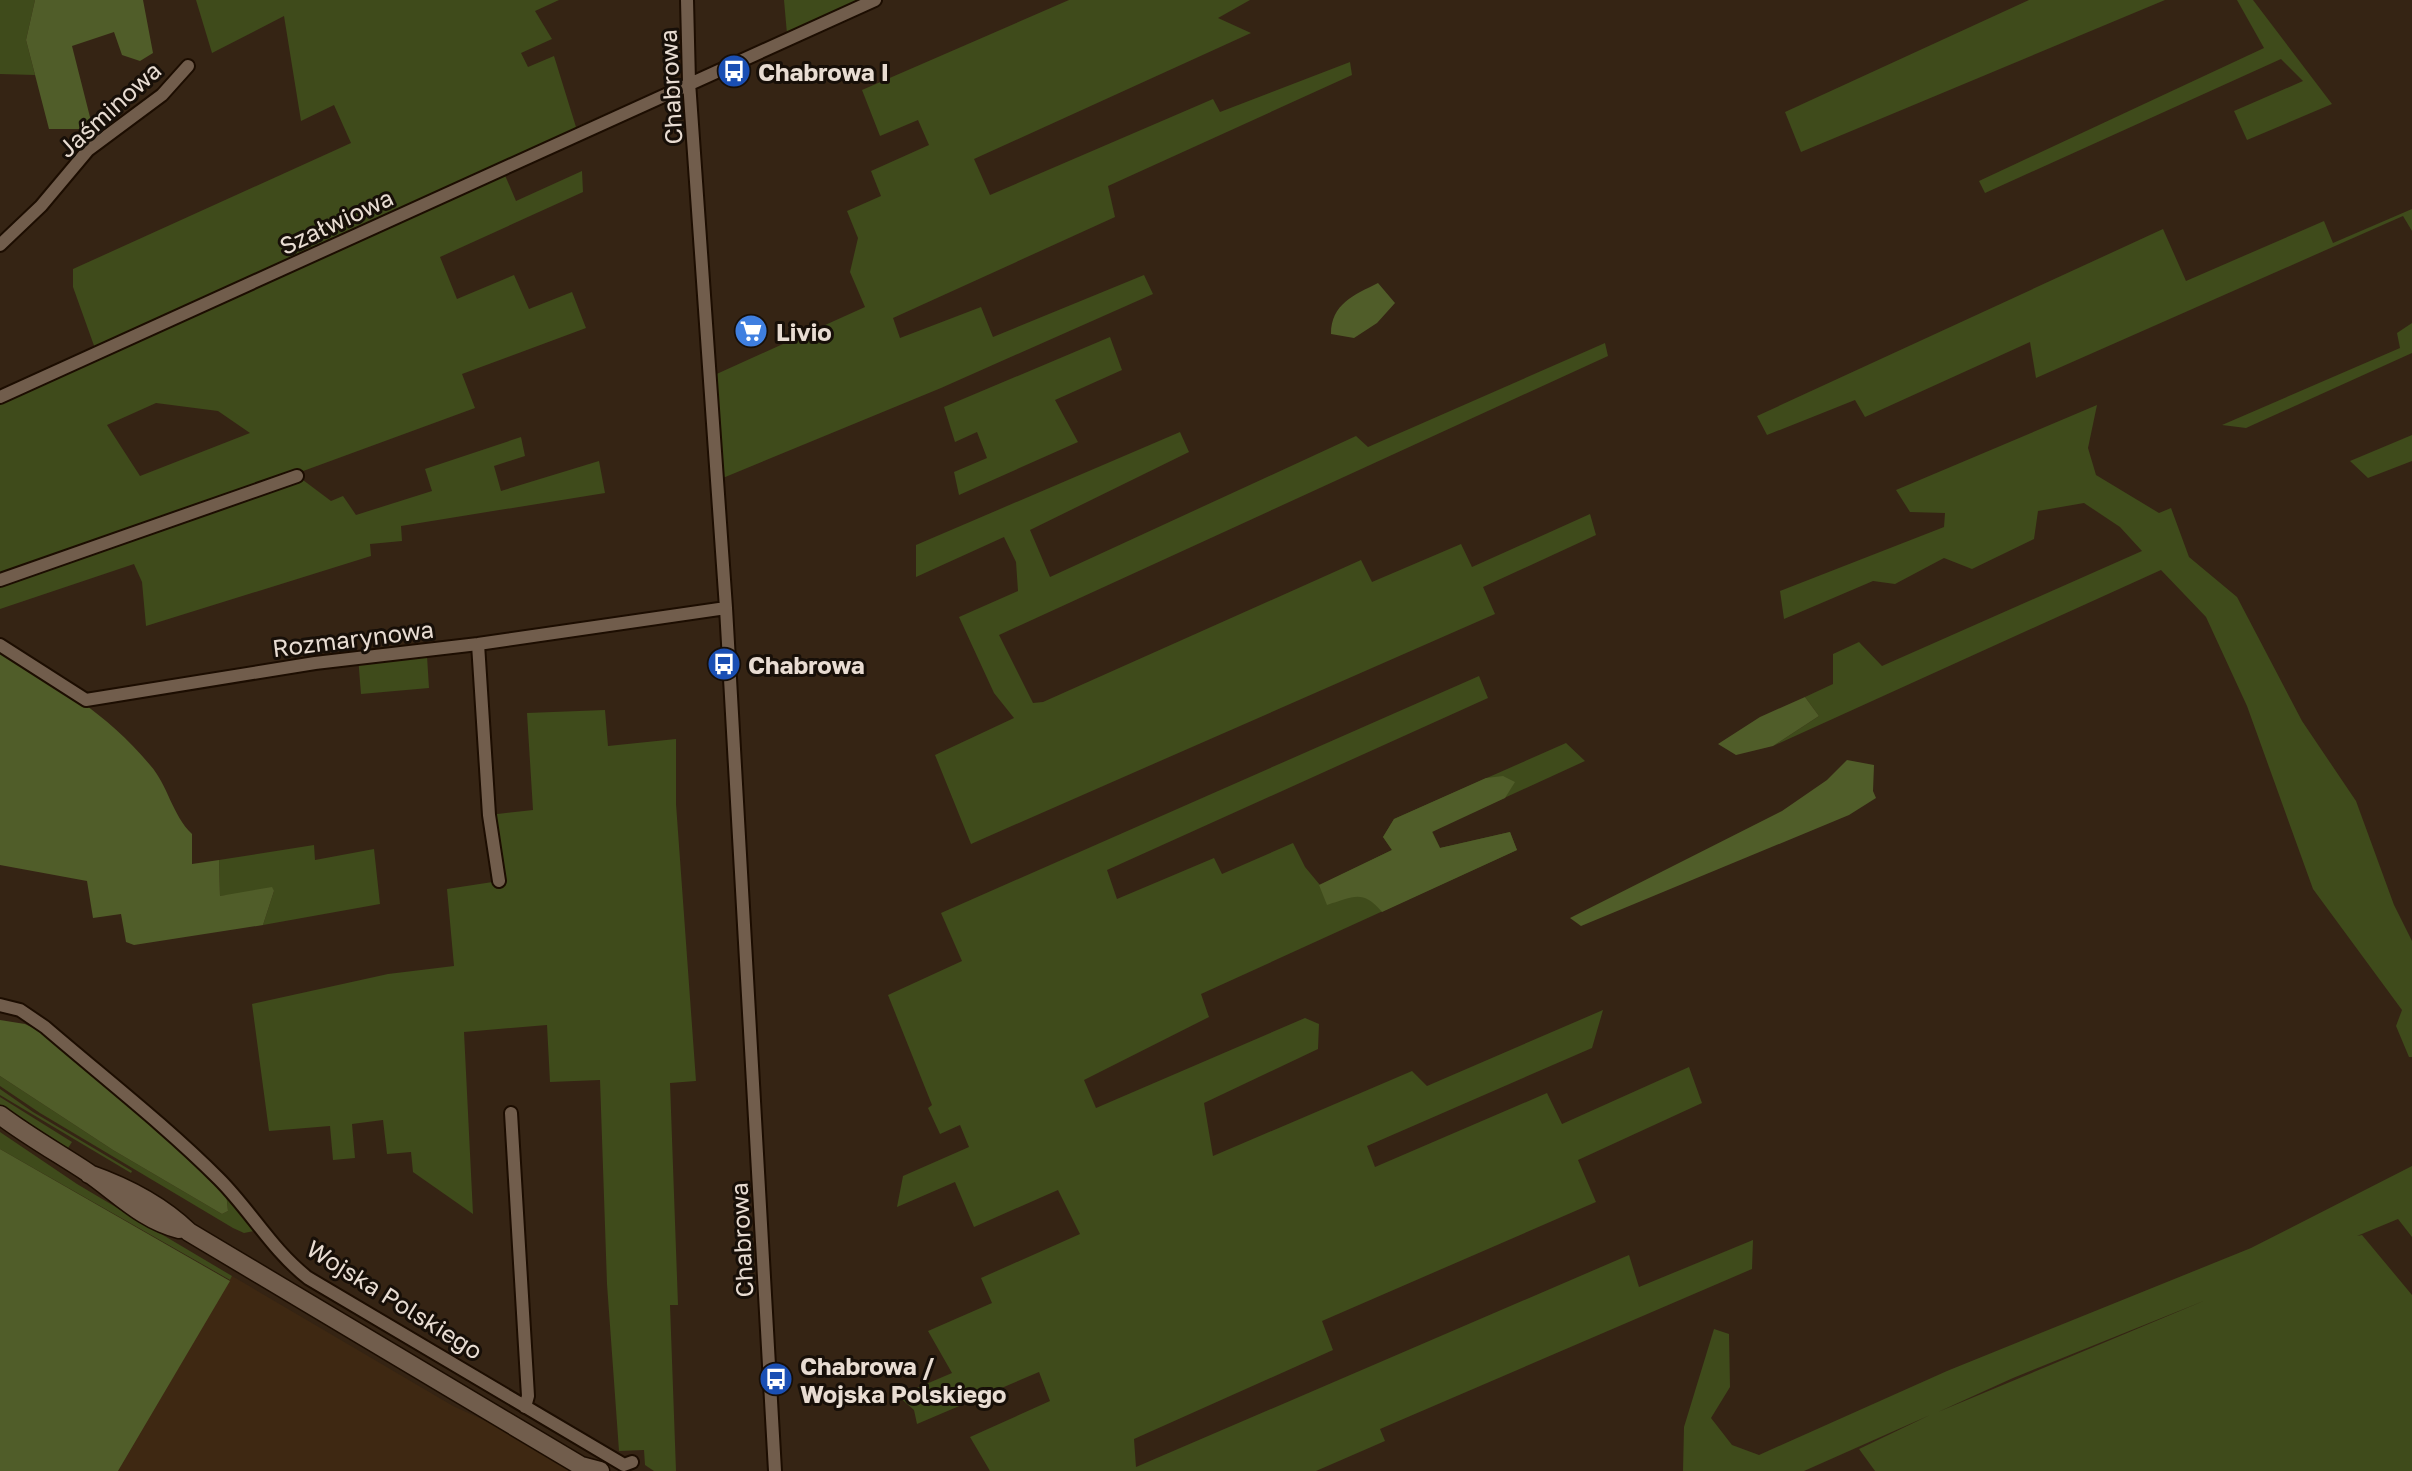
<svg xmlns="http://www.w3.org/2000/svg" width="2412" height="1471" font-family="'Golos Text',sans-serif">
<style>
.built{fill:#3e2812}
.green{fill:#3f4b1b;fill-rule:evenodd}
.forest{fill:#505d29}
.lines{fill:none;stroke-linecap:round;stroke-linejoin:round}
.street-casing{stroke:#1c0d01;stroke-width:16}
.secondary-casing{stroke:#1c0d01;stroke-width:21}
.street{stroke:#715d4c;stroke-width:12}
.secondary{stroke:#715d4c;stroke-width:18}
.labels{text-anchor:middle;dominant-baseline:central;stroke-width:6;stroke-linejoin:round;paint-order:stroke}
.poi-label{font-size:24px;font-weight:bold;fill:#e8dcd2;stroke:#170f08;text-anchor:start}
.street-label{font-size:24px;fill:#e8dcd2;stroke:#170f08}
</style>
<rect width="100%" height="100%" fill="#352414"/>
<path class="built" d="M232,1276l221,130 48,22 72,43h-455z"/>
<path class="green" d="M0,0h35l-9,40 9,35 -35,-1z
M196,0h363l-24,11 17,28 -31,14 7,14 26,-11 22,71 211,-93 -3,-34h91l-371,173 12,28 66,-30 1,21 -143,65 17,42 57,-24 15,34 43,-17 14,36 -124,46 13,34 -180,66 36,27 12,-5 13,19 76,-24 -7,-22 96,-32 4,19 -31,10 7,25 98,-30 6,32 -204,33 1,15 -32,3 1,12 -225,70 -4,-44 -8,-18 -134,45v-212l97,-43 -24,-67v-18l278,-126 -17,-38 -33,16 -17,-105 -72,37zM156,403l62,8 32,22 -110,43 -33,-51z
M1069,0h181l-32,18 33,15 -277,126 16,36 223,-96 7,13 130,-50 2,13 -244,111 7,31 -222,101 7,20 81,-31 12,30 151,-62 9,19 -212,94 -223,92 -8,-103 155,-70 -15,-35 8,-34 -11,-27 34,-15 -10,-25 58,-26 -11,-25 -38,16 -18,-46z
M2029,0h136l-364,152 -16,-40z
M2237,0h16l79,104 -85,36 -13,-29 69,-30 -22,-22 -296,134 -6,-12 285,-133z
M2412,209v22l-9,-15 -367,162 -6,-36 -165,75 -10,-17 -88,35 -10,-19 406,-187 23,52 138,-60 9,22z
M2412,323v30l-166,75 -24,-3 178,-77 -3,-15z
M1110,337l12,33 -67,30 23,42 -119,53 -5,-23 33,-14 -10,-26 -22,10 -11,-35z
M1605,343l3,13 -609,279 34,68 10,-1 318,-142 11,22 89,-38 11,23 118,-53 6,21 -113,52 12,27 -524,230 -36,-89 79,-37 -20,-25 -35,-76 59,-26 -2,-29 -12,-25 -88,40v-32l264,-113 9,20 -159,78 20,47 306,-141 12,11z
M2097,405l-9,43 8,27 63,38 12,-5 18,49 48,40 65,124 54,80 38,104 18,36v116h-3l-13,-31 6,-16 -89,-121 -66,-183 -41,-89 -45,-47 -388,176 46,-30 -14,-19 28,-13v-30l26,-12 23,24 260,-115 -22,-24 -36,-24 -46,8 -4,28 -62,30 -28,-11 -49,26 -22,-3 -89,38 -4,-28 164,-64 1,-14 -35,-1 -14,-22z
M2412,435v26l-44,17 -18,-17z
M358,656h69l2,32 -68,6z
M1479,676l9,22 -381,172 10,29 97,-41 8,16 71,-31 12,24 15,18 72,-35 -9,-13 11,-18 172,-76 19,18 -153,70 8,17 70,-16 7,18 -316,144 8,23 -125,63 12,28 209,-90 14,6 -1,25 -114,54 9,53 199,-85 15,15 176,-76 -11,38 -225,98 8,21 172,-74 15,31 127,-57 13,36 -124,57 18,42 -274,119 11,29 -199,89 2,28 493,-212 10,32 114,-47 -1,29 -372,160 5,12 -69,30h-326l-20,-34 80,-36 -11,-29 -122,52 -3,-14 -16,-14 54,-23 -24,-42 64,-28 -11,-25 99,-44 -22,-44 -84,37 -19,-45 -58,25 6,-31 66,-29 -9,-22 -20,9 -12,-26 4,-3 -44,-110 74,-34 -21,-48z
M605,710l3,36 68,-7v65l20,277 -26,2 8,222h-8l6,166h-22l-9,-6 -1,-15 -25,1 -12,-167 -7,-204 -50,2 -3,-57 -83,7 9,182 -60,-42 -2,-20 -24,2 -4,-34 -31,4 3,34 -22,2 -3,-34 -61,5 -17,-127 136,-30 66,-8 -7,-77 52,-8 -10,-66 44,-5 -6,-97z
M314,845l1,15 59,-11 6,55 -117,21 11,-34 -54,5 -1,-36z
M0,1076l113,74 109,64 6,-3 -2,-19 28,39 -10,2 -11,-5 -193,-115 -40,-27z
M0,1089l33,23 99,59 -1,2 -131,-78z
M0,1097l72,45 -4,6 -68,-43z
M0,1132l77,52 155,92 -2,4 -230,-131z
M2412,1166v71l-14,-18 -41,17 5,-1 50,60v176h-537l-16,-22 71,-34 -126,56h-121l1,-44 30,-98 15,5 1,53 -19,31 21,27 27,10 188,-84 304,-123zM2206,1300l-268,112 75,-34z"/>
<path class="forest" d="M35,0h108l10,53 -13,8 -18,-6 -8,-23 -42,14 19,75 -8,8h-34l-23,-89z
M1378,283l17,20 -18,20 -23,15 -23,-4c0,-30 23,-39 47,-51z
M0,650c55,33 108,64 150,115 18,20 22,50 42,69v30l27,-4 1,36 52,-9 2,4 -11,34 -129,20 -8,-3 -5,-28 -28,4 -6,-37 -87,-16z
M1805,697l14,19 -46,30 -37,9 -18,-11 42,-27z
M1847,760l27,5 -1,26 3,7 -27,17 -268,111 -11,-8 212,-107 45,-31z
M1503,776l12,6 -10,16 -73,34 8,16 70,-16 7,18 -135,62c-20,-23 -28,-15 -55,-7l-8,-20 73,-35 -9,-13 11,-18 92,-41z
M0,1020l25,4 25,12 159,139 17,17 2,19 -6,3 -109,-64 -113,-74z
M0,1149l230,132 -112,190h-118z"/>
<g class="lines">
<defs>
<path id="street" d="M687,0l2,82 37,526 49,863
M0,245l41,-39 47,-56 74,-55 26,-29
M0,397l875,-397
M0,580l297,-104
M478,644l11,171 10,66
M0,645l86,55 229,-37 163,-19 248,-36
M0,1005l20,5 25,17c58,50 120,98 174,152 32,32 53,71 89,99l316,187 8,-3
M511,1113l17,283 -3,11"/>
<path id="secondary" d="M0,1115c28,21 58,38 87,57 31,21 55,48 92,57
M89,1174c37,13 72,31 100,58l392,234 19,5"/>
</defs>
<use href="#street" class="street-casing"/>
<use href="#secondary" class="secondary-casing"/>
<use href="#street" class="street"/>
<use href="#secondary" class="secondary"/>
</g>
<defs>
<symbol id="bus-disc" viewBox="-11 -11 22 22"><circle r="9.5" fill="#1a4fb4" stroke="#170f08"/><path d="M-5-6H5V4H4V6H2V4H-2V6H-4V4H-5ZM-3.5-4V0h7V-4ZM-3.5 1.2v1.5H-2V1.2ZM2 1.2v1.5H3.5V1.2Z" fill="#fff"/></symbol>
<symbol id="supermarket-disc" viewBox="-11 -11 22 22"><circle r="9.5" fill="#3f7fe0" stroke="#170f08"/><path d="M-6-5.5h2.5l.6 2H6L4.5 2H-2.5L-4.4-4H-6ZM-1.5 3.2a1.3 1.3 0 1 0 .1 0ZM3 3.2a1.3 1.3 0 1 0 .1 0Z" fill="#fff"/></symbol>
</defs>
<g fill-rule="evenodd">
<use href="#bus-disc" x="715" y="52" width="38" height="38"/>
<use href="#supermarket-disc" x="732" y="312" width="38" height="38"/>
<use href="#bus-disc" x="705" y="645" width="38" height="38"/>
<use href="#bus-disc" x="757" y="1360" width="38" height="38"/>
</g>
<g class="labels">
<g class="poi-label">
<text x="758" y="71">Chabrowa I</text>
<text x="776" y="331">Livio</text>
<text x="748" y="664">Chabrowa</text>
<text x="800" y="1365">Chabrowa /<tspan x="800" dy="28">Wojska Polskiego</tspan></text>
</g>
<g class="street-label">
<text transform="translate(670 87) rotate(-93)">Chabrowa</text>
<text transform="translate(109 109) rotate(-42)">Jaśminowa</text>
<text transform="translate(336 221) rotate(-25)">Szałwiowa</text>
<text transform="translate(353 638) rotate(-7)">Rozmarynowa</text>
<text transform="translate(741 1240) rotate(-93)">Chabrowa</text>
<text transform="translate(395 1299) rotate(32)">Wojska Polskiego</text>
</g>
</g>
</svg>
